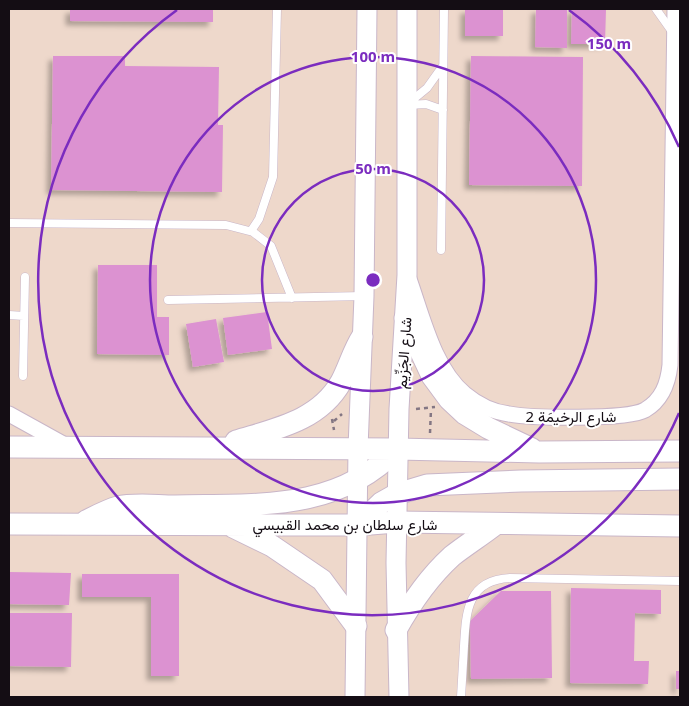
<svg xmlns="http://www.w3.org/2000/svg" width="689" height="706" font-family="'Noto Sans',Vazirmatn,sans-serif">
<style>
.industrial{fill:#eed8cb}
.building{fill:#dc92d1;filter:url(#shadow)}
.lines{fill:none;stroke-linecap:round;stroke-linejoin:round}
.service-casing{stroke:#c9b6c8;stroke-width:9}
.minor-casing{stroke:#c9b6c8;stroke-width:17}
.tertiary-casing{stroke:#c9b6c8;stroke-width:21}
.secondary-casing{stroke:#c9b6c8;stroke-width:23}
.path{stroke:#837683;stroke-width:2.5;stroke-dasharray:4 4;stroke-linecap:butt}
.service{stroke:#fff;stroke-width:8}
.minor{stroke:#fff;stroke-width:15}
.tertiary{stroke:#fff;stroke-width:19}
.secondary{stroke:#fff;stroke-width:21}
.ring{fill:none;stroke:#7b2cbf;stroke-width:2.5}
.labels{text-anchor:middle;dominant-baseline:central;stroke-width:4;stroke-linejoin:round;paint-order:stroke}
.street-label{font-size:15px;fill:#140d14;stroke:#fff}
.centre{fill:#7b2cbf;stroke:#fff;stroke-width:2.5}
.ring-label{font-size:15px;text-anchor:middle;font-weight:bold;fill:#7b2cbf;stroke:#fff;stroke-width:4;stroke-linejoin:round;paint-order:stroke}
</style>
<defs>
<filter id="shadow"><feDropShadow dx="-4.5" dy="4.5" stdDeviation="2.5" flood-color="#0004"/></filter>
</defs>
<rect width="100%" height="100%" fill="#f3dff3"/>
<path class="industrial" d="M9,9h671v688h-671z"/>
<path class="building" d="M70,9h143v13l-143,-1z
M465,9h38v27h-38z
M536,9h31v39l-32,-1z
M572,9h34l-1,35h-34z
M53,56h72v10l94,1 -1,58h5l-1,67 -171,-2z
M471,56l112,1 -1,129 -113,-1z
M98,265h59v52h12v38l-72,-1z
M267,312l5,37 -44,6 -5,-37z
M216,319l8,43 -31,5 -7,-43z
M9,572l62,1 -2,32 -60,-1z
M82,574h97v102h-28v-79h-69z
M571,588l90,2v24l-26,-1 -1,48h15l-1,23 -78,-1z
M501,591h50l1,87 -81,1 -1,-58z
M9,613h63l-1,54 -62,-1z
M676,671h4v18h-4z"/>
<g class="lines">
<defs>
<path id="service" d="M656,9l17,24
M410,102l17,-14 15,-21
M408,105l18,-1 17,6
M9,223l217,2 27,7 18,14 21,52
M251,231l8,-12 14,-42 4,-168
M441,250l3,-241
M168,300l196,-4
M9,315l15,1
M23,376l2,-99
M461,697c1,-17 2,-34 3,-51 2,-34 3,-66 46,-68l170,3"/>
<path id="minor" d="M409,279c13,36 25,90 56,115 12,10 28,18 44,20 23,4 118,6 136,-4 17,-10 23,-26 25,-45l5,-356
M9,414l56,31"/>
<path id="tertiary" d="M355,697l3,-249 6,-152 3,-287
M399,697l-3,-134 3,-154 8,-134v-266"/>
<path id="secondary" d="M405,318l27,58 17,23 16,15 23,14 44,21
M236,441c39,-12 83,-20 105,-59 8,-15 12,-31 21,-45
M9,447l388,2 142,3 141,-1
M86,521c10,-5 21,-11 32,-14 16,-4 39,-1 57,-1 81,-2 162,6 222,-57
M9,524l349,1 38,-3 284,4
M358,525l23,-22 16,-9 30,-9 94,-4 159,-2
M233,527l39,19 50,34 34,46
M396,630c15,-27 33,-53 56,-74 14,-11 30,-21 44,-32"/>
</defs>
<use href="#service" class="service-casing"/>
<use href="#minor" class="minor-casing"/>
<use href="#tertiary" class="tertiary-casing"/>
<use href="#secondary" class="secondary-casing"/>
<path class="path" d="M416,409l19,-2
M332,419l2,11
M334,421l8,-7
M430,433l1,-24"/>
<use href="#service" class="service"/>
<use href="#minor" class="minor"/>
<use href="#tertiary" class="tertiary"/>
<use href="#secondary" class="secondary"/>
</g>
<g class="ring">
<circle cx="373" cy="280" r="111"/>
<circle cx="373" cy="280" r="223"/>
<path d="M679 413A334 334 0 1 1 177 10M569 10A334 334 0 0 1 679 147"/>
</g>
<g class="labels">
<g class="street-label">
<text transform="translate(403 353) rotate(-86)">شارع الجَزِّيم</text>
<text x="571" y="416">شارع الرخيمَة 2</text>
<text x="345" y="524">شارع سلطان بن محمد القبيسي</text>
</g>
</g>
<circle cx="373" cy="280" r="8" class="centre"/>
<g class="ring-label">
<text x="609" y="49">150 m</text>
<text x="373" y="62">100 m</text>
<text x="373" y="174">50 m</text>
</g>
<rect width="689" height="706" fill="none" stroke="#140d14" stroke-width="20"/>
</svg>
